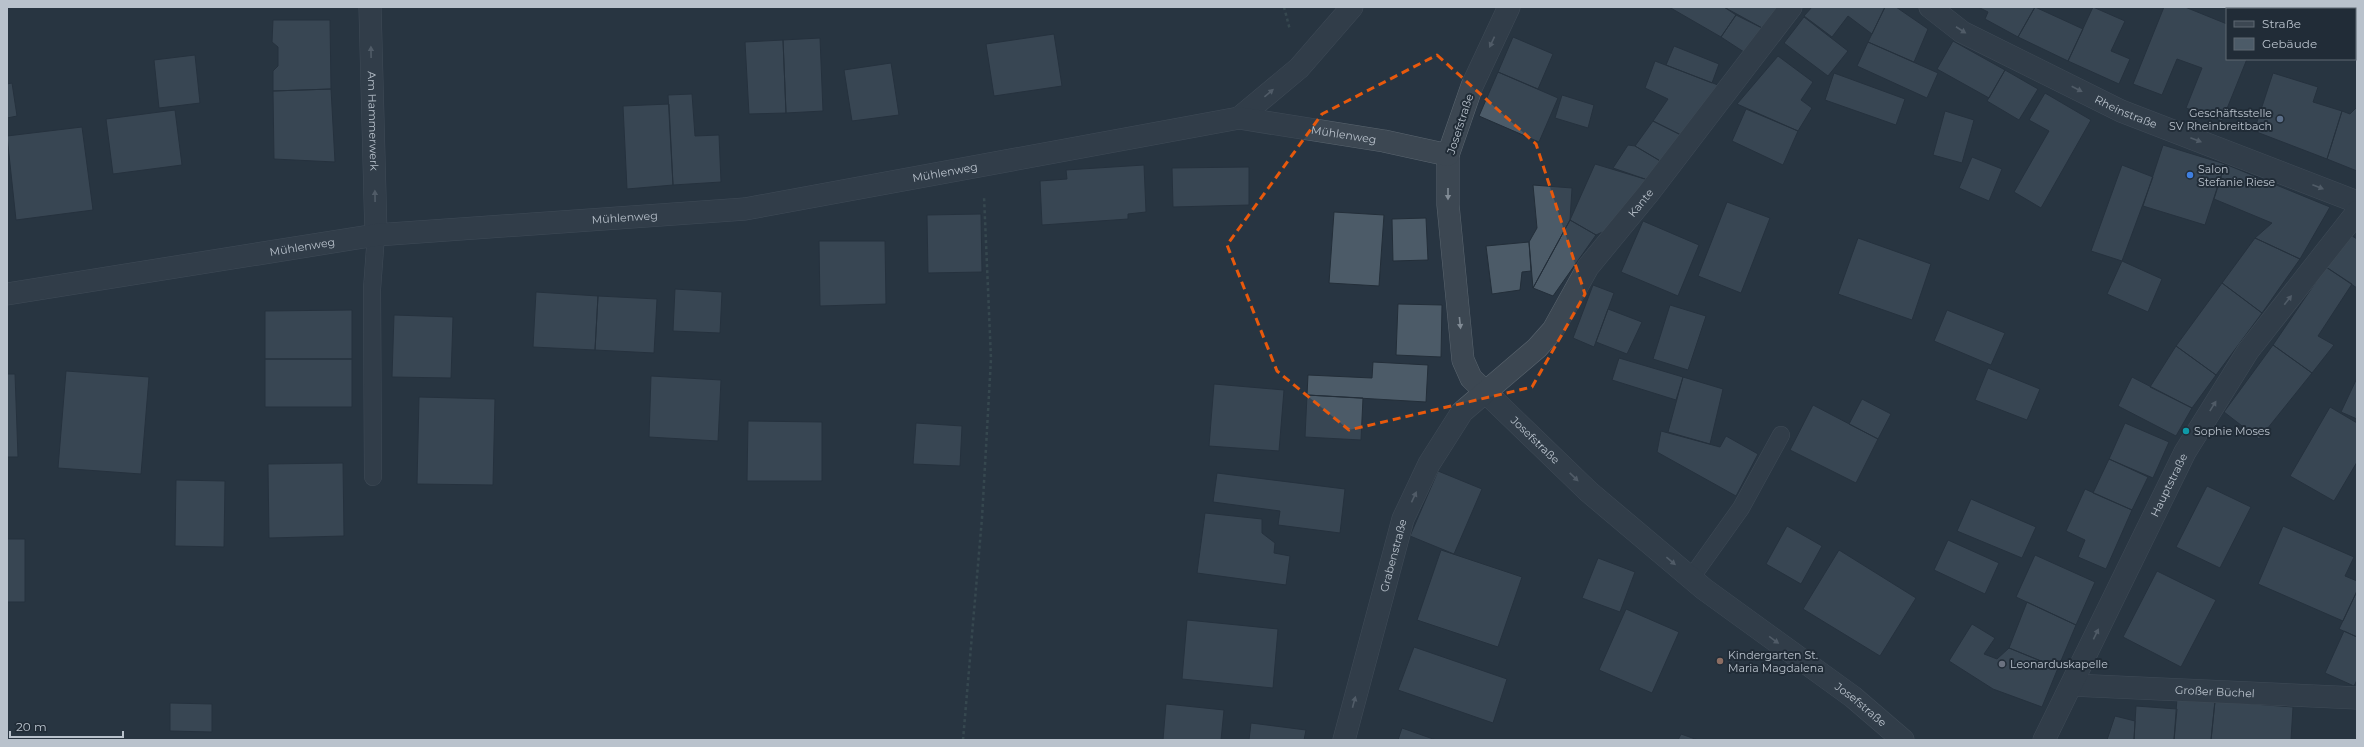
<svg xmlns="http://www.w3.org/2000/svg" width="2364" height="747" font-family="Montserrat,sans-serif">
<style>
.building{fill:#4c5b68;stroke:#232e39}
.lines{fill:none;stroke-linecap:round;stroke-linejoin:round}
.lane-casing{stroke:#5a656f;stroke-width:18}
.street-casing{stroke:#5a656f;stroke-width:23}
.path{stroke:#485f60;stroke-width:2.5;stroke-dasharray:3 3;stroke-linecap:butt}
.lane{stroke:#3c4752;stroke-width:17}
.street{stroke:#3c4752;stroke-width:22}
.oneway{fill:#818b95}
.marked{fill:none;stroke:#e8590c;stroke-width:3;stroke-dasharray:8 5;stroke-linejoin:round}
.service-dot{fill:#5c6f8a;stroke:#212c37;stroke-width:1.5}
.shop-dot{fill:#3f7fe0;stroke:#212c37;stroke-width:1.5}
.culture-dot{fill:#0f9aa8;stroke:#212c37;stroke-width:1.5}
.education-dot{fill:#8d6e63;stroke:#212c37;stroke-width:1.5}
.worship-dot{fill:#6b7280;stroke:#212c37;stroke-width:1.5}
.labels{text-anchor:middle;dominant-baseline:central;stroke-width:4;stroke-linejoin:round;paint-order:stroke}
.street-label{font-size:11px;fill:#b9c2cc;stroke:#212c37}
.poi-label{font-size:11px;fill:#b9c2cc;stroke:#212c37;text-anchor:start}
</style>
<rect width="100%" height="100%" fill="#283542"/>
<path class="building" d="M1669,7h55l12,8 -15,22z
M1724,7h55l-15,22z
M1812,7h73l-13,27 -24,-18 -16,21 -28,-21z
M1885,7h11l32,22 -14,33 -46,-20z
M1978,7h57l-17,30 -33,-18 3,-7z
M2035,7l48,22 -15,32 -50,-24z
M2093,7l32,14 -14,30 19,8 -11,25 -51,-23z
M2164,7h21l42,17v35h20l-25,62 -36,-13 16,-40 -25,-9 -15,36 -29,-11z
M1736,15l28,14 -17,25 -26,-17z
M1804,17l44,34 -20,25 -44,-33z
M273,20h57l1,69 -58,2v-20l5,-5v-19l-6,-5z
M1054,34l8,52 -68,10 -8,-52z
M1513,37l40,17 -15,35 -40,-17z
M820,38l3,73 -37,2 -3,-73z
M783,40l3,73 -37,1 -4,-72z
M1953,41l52,29 -16,28 -52,-29z
M1868,42l70,31 -11,25 -70,-32z
M1674,46l45,18 -7,19 -46,-18z
M195,55l5,48 -41,5 -5,-48z
M1778,56l35,26 -12,18 11,8 -14,23 -61,-27z
M1655,61l63,24 -37,50 -28,-14 15,-22 -23,-11z
M891,63l8,52 -47,6 -8,-51z
M2005,70l33,19 -19,31 -32,-19z
M1498,72l60,26 -19,44 -60,-26z
M1834,73l71,26 -9,26 -71,-25z
M2273,73l45,14 -5,15 29,9 -15,48 -73,-28z
M12,83l5,33 -10,2v-34z
M331,89l4,73 -61,-3 -1,-68z
M2045,93l46,27 -50,88 -27,-16 35,-61 -20,-11z
M692,94l3,42 24,-1 2,47 -48,3 -5,-90z
M1562,95l32,10 -6,23 -33,-10z
M669,104l4,81 -46,4 -4,-83z
M2357,107v64l-30,-12 15,-48 8,3z
M1746,109l52,22 -15,34 -51,-24z
M175,110l7,55 -69,9 -7,-55z
M1945,111l29,9 -12,43 -29,-8z
M1653,121l28,14 -19,27 -27,-16z
M82,127l11,83 -77,10 -9,-84z
M1628,145l7,1 27,16 -14,18 -35,-12z
M2163,145l62,19 -20,61 -62,-19z
M1972,157l30,12 -13,32 -30,-13z
M1595,164l53,16 -39,49 -13,6 -26,-15z
M2225,164l105,43 -30,52 -45,-21 17,-15 -58,-24z
M1144,165l2,47 -18,2v5l-86,6 -2,-44 27,-2 -1,-9z
M2122,165l31,12 -31,84 -31,-10z
M1249,167v38l-76,2 -1,-39z
M1533,185l39,3 -2,32 -37,68 -4,-46 8,-14z
M1727,202l43,16 -29,75 -43,-17z
M1334,212l50,3 -5,71 -50,-3z
M981,214l1,58 -54,1 -1,-58z
M1426,218l2,42 -35,1 -1,-42z
M1570,220l26,15 -43,61 -20,-8z
M1643,221l56,24 -21,51 -57,-24z
M2349,234l8,5v49l-31,-21z
M1858,238l73,26 -19,56 -74,-26z
M2255,238l45,21 -38,54 -40,-30z
M819,241h66l1,63 -66,2z
M1529,242l2,29 -9,1 -2,18 -28,4 -6,-48z
M2122,261l40,18 -14,33 -41,-18z
M2326,267l26,17 -34,52 16,9 -22,28 -39,-28z
M2222,283l40,30 -46,62 -40,-29z
M1593,285l21,8 -20,54 -21,-9z
M675,289l47,3 -2,41 -47,-2z
M536,292l62,4 -3,54 -62,-3z
M598,296l59,3 -3,54 -59,-3z
M1398,304l44,1 -1,52 -45,-2z
M1670,305l36,11 -18,54 -35,-11z
M1608,309l34,13 -15,32 -31,-12z
M352,310v49h-87v-48z
M1947,310l58,23 -14,32 -57,-24z
M394,315l59,2 -2,61 -59,-1z
M2273,345l39,28 -53,66 -35,-27z
M2176,346l40,29 -24,33 -42,-21z
M1619,358l64,19 -7,23 -64,-20z
M265,359h87v48h-87z
M1373,362l55,3 -2,37 -119,-7 1,-20 64,3z
M1988,368l52,21 -13,31 -52,-20z
M66,371l83,6 -8,97 -83,-6z
M7,374h8l3,83h-11z
M651,376l70,4 -3,61 -69,-4z
M1683,377l40,12 -13,55 -42,-12z
M2132,377l60,31 -16,28 -58,-30z
M2357,378v41l-16,-7z
M1214,384l70,6 -5,61 -70,-5z
M1307,395l56,3 -2,42 -56,-3z
M419,397l76,2 -2,86 -76,-1z
M1862,399l29,15 -13,25 -29,-15z
M1813,405l65,34 -22,44 -66,-33z
M2330,407l27,16v39l-23,39 -44,-25z
M748,421l74,1v59h-75z
M916,423l46,3 -2,40 -47,-2z
M2125,423l44,19 -16,36 -44,-19z
M1661,431l59,16 6,-11 32,18 -22,42 -79,-44z
M2109,459l39,18 -16,33 -39,-17z
M343,463l1,73 -75,2 -1,-74z
M1438,471l44,18 -28,65 -44,-18z
M1217,473l128,16 -5,44 -62,-8 2,-14 -67,-9z
M176,480l49,1 -1,66 -49,-1z
M2207,486l44,21 -31,61 -44,-21z
M2085,489l47,21 -26,59 -28,-12 7,-17 -19,-9z
M1971,499l65,28 -14,31 -65,-27z
M1205,513l57,6v14l13,10 -1,10 16,3 -4,29 -89,-12z
M1787,526l35,20 -21,38 -35,-20z
M2283,526l71,31 -9,19 12,5v10l-14,30 -85,-37z
M7,539h18v63h-18z
M1948,540l51,23 -14,31 -51,-24z
M1441,550l81,27 -24,70 -81,-27z
M1839,550l77,48 -36,58 -77,-47z
M2035,555l60,27 -19,43 -60,-28z
M1598,558l37,14 -15,40 -38,-14z
M2157,571l59,29 -35,67 -58,-30z
M2357,591v46l-18,-8z
M2027,602l49,23 -18,43 -49,-20z
M1626,609l53,23 -27,61 -53,-23z
M1187,620l91,9 -5,59 -91,-9z
M1972,624l23,14 -11,16 13,5 12,-11 49,20 -16,39 -49,-18 -44,-28z
M2344,631l13,6v43l-3,6 -29,-13z
M1414,647l93,32 -14,44 -95,-33z
M2177,698l38,3 -4,39h-37z
M2215,701l78,6 -2,33h-80z
M170,703l42,1v28l-42,-1z
M1166,704l58,6 -3,30h-58z
M2136,706l41,3 -3,31h-40z
M2115,716l20,5 -1,19h-27z
M1251,723l55,7 -2,10h-55z
M1402,728l34,12h-38z
M1681,734l17,6h-20z"/>
<g class="lines">
<defs>
<path id="lane" d="M373,477l-1,-188 4,-54
M1691,578l50,-70 40,-73"/>
<g id="street">
<path id="s1" d="M370,7l6,228"/>
<path id="s2" d="M1509,7l-37,79 -24,69v50l15,155 8,18 118,114 115,97 149,108 50,43"/>
<path id="s3" d="M1930,7l32,25 159,79 236,91"/>
<path d="M1239,118l60,-50 53,-61"/>
<path id="s4" d="M7,294l369,-59 369,-26 494,-91 145,23 64,14"/>
<path id="s5" d="M2072,685l285,13"/>
<path id="s6" d="M1344,740l59,-221 26,-55 33,-52 75,-64 16,-18 35,-63 60,-73 143,-187"/>
<path id="s7" d="M2044,740l141,-288 63,-101 109,-139"/>
</g>
</defs>
<use href="#lane" class="lane-casing"/>
<use href="#street" class="street-casing"/>
<path class="path" d="M1284,7l6,23
M963,740l19,-222 9,-159 -7,-163"/>
<use href="#lane" class="lane"/>
<use href="#street" class="street"/>
</g>
<defs><path id="oneway-solid" d="M-6-.8H1V-3.2L6.5 0L1 3.2V.8H-6Z"/></defs>
<g class="oneway">
<use href="#oneway-solid" transform="translate(1961 30) rotate(33)"/>
<use href="#oneway-solid" transform="translate(1492 42) rotate(115)"/>
<use href="#oneway-solid" transform="translate(371 52) rotate(-91)"/>
<use href="#oneway-solid" transform="translate(2077 89) rotate(27)"/>
<use href="#oneway-solid" transform="translate(1269 93) rotate(-40)"/>
<use href="#oneway-solid" transform="translate(2196 140) rotate(21)"/>
<use href="#oneway-solid" transform="translate(2318 187) rotate(21)"/>
<use href="#oneway-solid" transform="translate(1448 194) rotate(90)"/>
<use href="#oneway-solid" transform="translate(375 196) rotate(-91)"/>
<use href="#oneway-solid" transform="translate(2288 300) rotate(-52)"/>
<use href="#oneway-solid" transform="translate(1460 323) rotate(84)"/>
<use href="#oneway-solid" transform="translate(2213 406) rotate(-58)"/>
<use href="#oneway-solid" transform="translate(1574 477) rotate(44)"/>
<use href="#oneway-solid" transform="translate(1414 497) rotate(-65)"/>
<use href="#oneway-solid" transform="translate(1671 561) rotate(40)"/>
<use href="#oneway-solid" transform="translate(2096 634) rotate(-64)"/>
<use href="#oneway-solid" transform="translate(1774 640) rotate(36)"/>
<use href="#oneway-solid" transform="translate(1354 702) rotate(-75)"/>
</g>
<path d="M0 0H2364V747H0ZM1437,55l99,89 49,150 -53,93 -183,43 -72,-59 -50,-126 95,-131z" fill="#283542" fill-opacity=".55" fill-rule="evenodd"/>
<path class="marked" d="M1437,55l99,89 49,150 -53,93 -183,43 -72,-59 -50,-126 95,-131z"/>
<circle class="service-dot" cx="2280" cy="119" r="4"/>
<circle class="shop-dot" cx="2190" cy="175" r="4"/>
<circle class="culture-dot" cx="2186" cy="431" r="4"/>
<circle class="education-dot" cx="1720" cy="661" r="4"/>
<circle class="worship-dot" cx="2002" cy="664" r="4"/>
<g class="labels">
<g class="street-label">
<text stroke="none"><textPath href="#s3" startOffset="223">Rheinstraße</textPath></text>
<text stroke="none"><textPath href="#s1" startOffset="114">Am Hammerwerk</textPath></text>
<text transform="translate(1460 124) rotate(-72)">Josefstraße</text>
<text stroke="none"><textPath href="#s4" startOffset="1352">Mühlenweg</textPath></text>
<text stroke="none"><textPath href="#s4" startOffset="947">Mühlenweg</textPath></text>
<text stroke="none"><textPath href="#s6" startOffset="629">Kante</textPath></text>
<text stroke="none"><textPath href="#s4" startOffset="623">Mühlenweg</textPath></text>
<text stroke="none"><textPath href="#s4" startOffset="299">Mühlenweg</textPath></text>
<text stroke="none"><textPath href="#s2" startOffset="475">Josefstraße</textPath></text>
<text stroke="none"><textPath href="#s7" startOffset="284">Hauptstraße</textPath></text>
<text stroke="none"><textPath href="#s6" startOffset="191">Grabenstraße</textPath></text>
<text stroke="none"><textPath href="#s5" startOffset="143">Großer Büchel</textPath></text>
<text stroke="none"><textPath href="#s2" startOffset="895">Josefstraße</textPath></text>
</g>
<g class="poi-label">
<text x="2272" y="113" text-anchor="end">Geschäftsstelle<tspan x="2272" dy="13">SV Rheinbreitbach</tspan></text>
<text x="2198" y="169">Salon<tspan x="2198" dy="13">Stefanie Riese</tspan></text>
<text x="2194" y="431">Sophie Moses</text>
<text x="1728" y="655">Kindergarten St.<tspan x="1728" dy="13">Maria Magdalena</tspan></text>
<text x="2010" y="664">Leonarduskapelle</text>
</g>
</g>
<rect width="2364" height="747" fill="none" stroke="#b9c2cc" stroke-width="16"/>
<rect x="2226" y="8" width="130" height="52" fill="#212c37" stroke="#5e6873"/>
<rect x="2234" y="21" width="20" height="6" fill="#3c4752" stroke="#5e6873"/>
<text x="2262" y="28" font-size="12" fill="#b9c2cc">Straße</text>
<rect x="2234" y="38" width="20" height="12" fill="#4c5b68" stroke="#5e6873"/>
<text x="2262" y="48" font-size="12" fill="#b9c2cc">Gebäude</text>
<path d="M10 731v6h113v-6" fill="none" stroke="#b9c2cc" stroke-width="2"/>
<text x="16" y="731" font-size="12" fill="#b9c2cc" stroke="#212c37" stroke-width="3" paint-order="stroke">20 m</text>
</svg>
